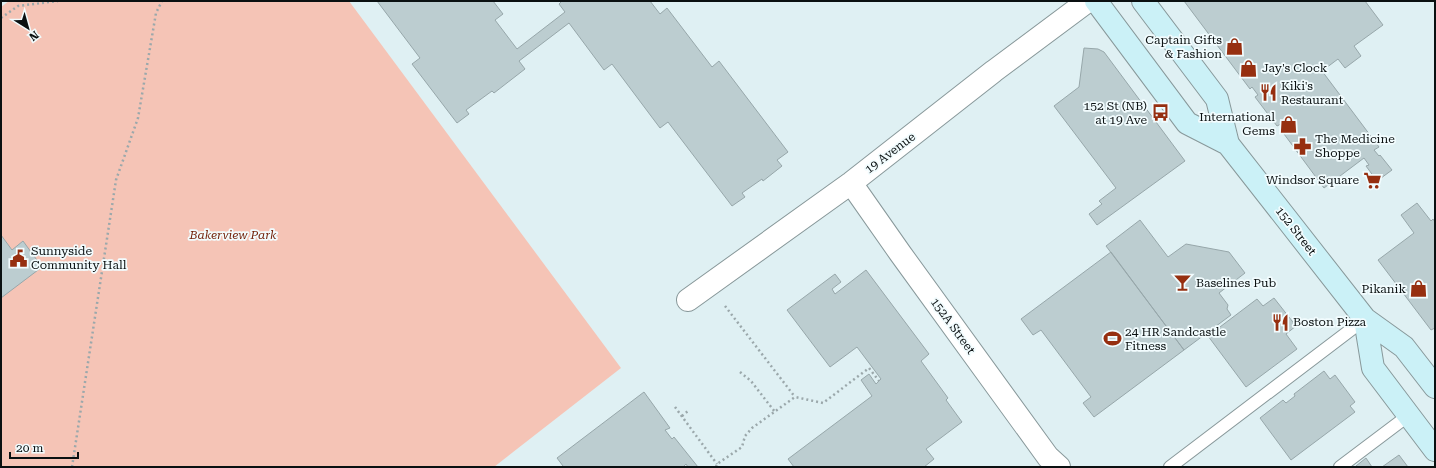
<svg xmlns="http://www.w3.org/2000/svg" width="1436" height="468" font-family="'Roboto Serif',serif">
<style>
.green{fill:#f5c4b6}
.building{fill:#bccdd0;stroke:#97a7aa}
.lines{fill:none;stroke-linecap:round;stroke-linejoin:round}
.service-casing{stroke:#88989a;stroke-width:14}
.minor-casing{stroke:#88989a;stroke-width:24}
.secondary-casing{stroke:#88989a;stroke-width:24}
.path{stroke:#9ba8ab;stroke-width:2.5;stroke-dasharray:2 3;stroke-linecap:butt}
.service{stroke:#fff;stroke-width:12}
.minor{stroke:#fff;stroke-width:22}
.secondary{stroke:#cbf1f7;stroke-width:22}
.labels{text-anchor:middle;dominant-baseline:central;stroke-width:3.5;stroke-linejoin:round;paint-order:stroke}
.poi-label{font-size:12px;fill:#0a1011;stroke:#f2fcfe;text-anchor:start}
.street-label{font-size:12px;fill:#0a1011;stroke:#f2fcfe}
.park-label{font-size:12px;font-style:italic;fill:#74230b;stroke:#f2fcfe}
</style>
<rect width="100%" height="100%" fill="#dff0f3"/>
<path class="green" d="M9,1h340l272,367 -127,99h-493v-460z"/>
<path class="building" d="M377,1h116l10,13 -8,6 22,29 48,-37 -6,-8 3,-3h88l10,13 7,-6 45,59 7,-6 69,91 -11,8 5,6 -19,15 -1,-2 -20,14 3,4 -13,9 -64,-84 -8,6 -48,-64 -8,6 -35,-47 -50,38 6,8 -31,24 -2,-2 -26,19 3,4 -12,9 -45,-59 8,-6z
M1184,1h181l18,24 -29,21 7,10 -16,12 -7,-9 -16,12 57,76 -5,3 5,6 1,-1 12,15 -15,11 -11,-15 3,-1 -5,-7 -40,30 -40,-54 3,-2 -6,-8 -4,2 -22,-29 3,-2 -6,-8 -2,2z
M1084,48l14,1 6,3 81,109 -88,64 -8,-11 13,-10 -3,-3 17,-13 -62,-82 25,-19z
M1417,203l14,18 2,-2 2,3v106l-4,2 -53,-70 36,-27 -13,-18z
M1140,220l28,37 18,-13 43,8 16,21 -26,20 9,12 -1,4 4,6 -47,35 -78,-104z
M1,235l11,15 11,-9 19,26 -41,31z
M1111,252l73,98 -90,67 -11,-14 8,-6 -50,-67 -8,5 -12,-16z
M866,270l63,84 -8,7 27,37 -2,2 16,22 -36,27 8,10 -10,8h-130l-6,-8 84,-63 -11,-16 8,-6 7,10 5,-5 -24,-32 -27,20 -43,-57 48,-36 6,8 -9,7 3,5z
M1274,298l22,28 -10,8 11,15 -51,38 -38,-51 49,-37 6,7z
M1324,371l6,8 5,-4 20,27 -5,4 5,6 -64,48 -31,-42 23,-18 3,3 9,-7 -1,-2z
M644,392l26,36 -5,2 7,9 2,-2 24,30h-10l-2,-3 -3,3h-121l1,-1 -6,-8z
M1399,455l9,12h-26z
M1366,458l6,9h-15l-1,-1z"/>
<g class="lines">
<defs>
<path id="service" d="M1170,467l195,-148
M1340,467l69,-52"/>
<path id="minor" d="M851,183l49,70 148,204 11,10
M688,300l163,-117 143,-112 94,-70"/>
<path id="secondary" d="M1096,1l91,122 41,21 137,175 39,28 31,40
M1143,1l74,98 11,45
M1365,319l8,49 62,82"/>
</defs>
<use href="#service" class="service-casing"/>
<use href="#minor" class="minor-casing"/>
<use href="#secondary" class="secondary-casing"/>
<path class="path" d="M1,18l17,-12 40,-5
M725,306l70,91
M740,372l11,9 24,31
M675,407l42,57
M682,416l6,-5
M72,467l44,-287 22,-62 18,-105 6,-12
M716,467l1,-3 25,-17 3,-11 7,-8 43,-31 28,6 46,-35 10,13"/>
<use href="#service" class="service"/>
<use href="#minor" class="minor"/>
<use href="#secondary" class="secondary"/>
</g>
<defs>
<symbol id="shop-bare" viewBox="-9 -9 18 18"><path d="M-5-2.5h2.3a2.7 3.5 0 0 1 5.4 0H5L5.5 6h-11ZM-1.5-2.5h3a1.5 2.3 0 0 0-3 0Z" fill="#962f10" stroke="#f2fcfe" stroke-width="2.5" paint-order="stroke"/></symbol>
<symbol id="restaurant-bare" viewBox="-9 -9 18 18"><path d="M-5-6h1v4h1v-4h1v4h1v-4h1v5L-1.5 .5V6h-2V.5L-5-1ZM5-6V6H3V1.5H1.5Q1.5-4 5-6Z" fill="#962f10" stroke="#f2fcfe" stroke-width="2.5" paint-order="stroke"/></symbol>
<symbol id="bus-bare" viewBox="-9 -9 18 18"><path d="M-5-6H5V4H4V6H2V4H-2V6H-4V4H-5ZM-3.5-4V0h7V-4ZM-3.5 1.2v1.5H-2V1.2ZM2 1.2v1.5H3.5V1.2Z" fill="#962f10" stroke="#f2fcfe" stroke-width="2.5" paint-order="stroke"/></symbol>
<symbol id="pharmacy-bare" viewBox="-9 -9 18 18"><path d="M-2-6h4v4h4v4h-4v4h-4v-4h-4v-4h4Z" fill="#962f10" stroke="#f2fcfe" stroke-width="2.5" paint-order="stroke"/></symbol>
<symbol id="supermarket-bare" viewBox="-9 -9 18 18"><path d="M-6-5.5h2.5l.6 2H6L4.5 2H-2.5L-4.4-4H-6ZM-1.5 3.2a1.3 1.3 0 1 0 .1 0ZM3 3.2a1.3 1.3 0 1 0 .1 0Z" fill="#962f10" stroke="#f2fcfe" stroke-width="2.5" paint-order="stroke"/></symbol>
<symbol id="civic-bare" viewBox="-9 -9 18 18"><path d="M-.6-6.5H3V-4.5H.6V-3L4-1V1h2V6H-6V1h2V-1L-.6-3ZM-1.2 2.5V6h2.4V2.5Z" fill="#962f10" stroke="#f2fcfe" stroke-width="2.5" paint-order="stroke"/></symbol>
<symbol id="bar-bare" viewBox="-9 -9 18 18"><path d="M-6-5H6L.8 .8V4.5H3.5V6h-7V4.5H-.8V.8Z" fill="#962f10" stroke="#f2fcfe" stroke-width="2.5" paint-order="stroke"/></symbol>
<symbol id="stadium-bare" viewBox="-9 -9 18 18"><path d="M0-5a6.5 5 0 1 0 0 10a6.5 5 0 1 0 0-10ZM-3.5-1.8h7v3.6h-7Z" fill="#962f10" stroke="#f2fcfe" stroke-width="2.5" paint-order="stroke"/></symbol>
</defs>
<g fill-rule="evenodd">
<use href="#shop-bare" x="1222" y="34" width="25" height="25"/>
<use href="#shop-bare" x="1236" y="56" width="25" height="25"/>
<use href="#restaurant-bare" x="1256" y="80" width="25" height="25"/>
<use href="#bus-bare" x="1148" y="100" width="25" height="25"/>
<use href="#shop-bare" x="1276" y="112" width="25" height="25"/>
<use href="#pharmacy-bare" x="1290" y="134" width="25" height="25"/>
<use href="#supermarket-bare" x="1360" y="168" width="25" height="25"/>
<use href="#civic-bare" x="6" y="246" width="25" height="25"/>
<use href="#bar-bare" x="1170" y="270" width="25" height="25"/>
<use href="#shop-bare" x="1406" y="276" width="25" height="25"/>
<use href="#restaurant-bare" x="1268" y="310" width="25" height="25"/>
<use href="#stadium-bare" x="1100" y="326" width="25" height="25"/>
</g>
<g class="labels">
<g class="poi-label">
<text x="1222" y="40" text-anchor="end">Captain Gifts<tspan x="1222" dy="14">&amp; Fashion</tspan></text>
<text x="1262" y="68">Jay's Clock</text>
<text x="1281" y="86">Kiki's<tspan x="1281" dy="14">Restaurant</tspan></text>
<text x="1147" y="106" text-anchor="end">152 St (NB)<tspan x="1147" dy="14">at 19 Ave</tspan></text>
<text x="1275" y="117" text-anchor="end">International<tspan x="1275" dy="14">Gems</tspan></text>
<text x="1315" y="139">The Medicine<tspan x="1315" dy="14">Shoppe</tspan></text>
<text x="1359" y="180" text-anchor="end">Windsor Square</text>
<text x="31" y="251">Sunnyside<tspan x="31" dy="14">Community Hall</tspan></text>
<text x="1196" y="283">Baselines Pub</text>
<text x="1406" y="289" text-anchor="end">Pikanik</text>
<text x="1293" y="322">Boston Pizza</text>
<text x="1125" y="332">24 HR Sandcastle<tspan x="1125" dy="14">Fitness</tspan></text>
</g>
<g class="street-label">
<text transform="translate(890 153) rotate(-37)">19 Avenue</text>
<text transform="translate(1296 231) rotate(52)">152 Street</text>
<text transform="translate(953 326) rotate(54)">152A Street</text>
</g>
<g class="park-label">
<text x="233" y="235">Bakerview Park</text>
</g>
</g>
<rect width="1436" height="468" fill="none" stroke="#0a1011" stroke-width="4"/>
<g transform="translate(28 28) rotate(143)" stroke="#f2fcfe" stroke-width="3" paint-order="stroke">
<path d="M0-3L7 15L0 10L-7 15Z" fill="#0a1011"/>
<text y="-6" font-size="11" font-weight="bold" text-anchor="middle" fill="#0a1011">N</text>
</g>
<path d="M10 452v6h68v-6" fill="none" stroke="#0a1011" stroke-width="2"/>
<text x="16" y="452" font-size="12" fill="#0a1011" stroke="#f2fcfe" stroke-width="3" paint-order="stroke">20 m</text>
</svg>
